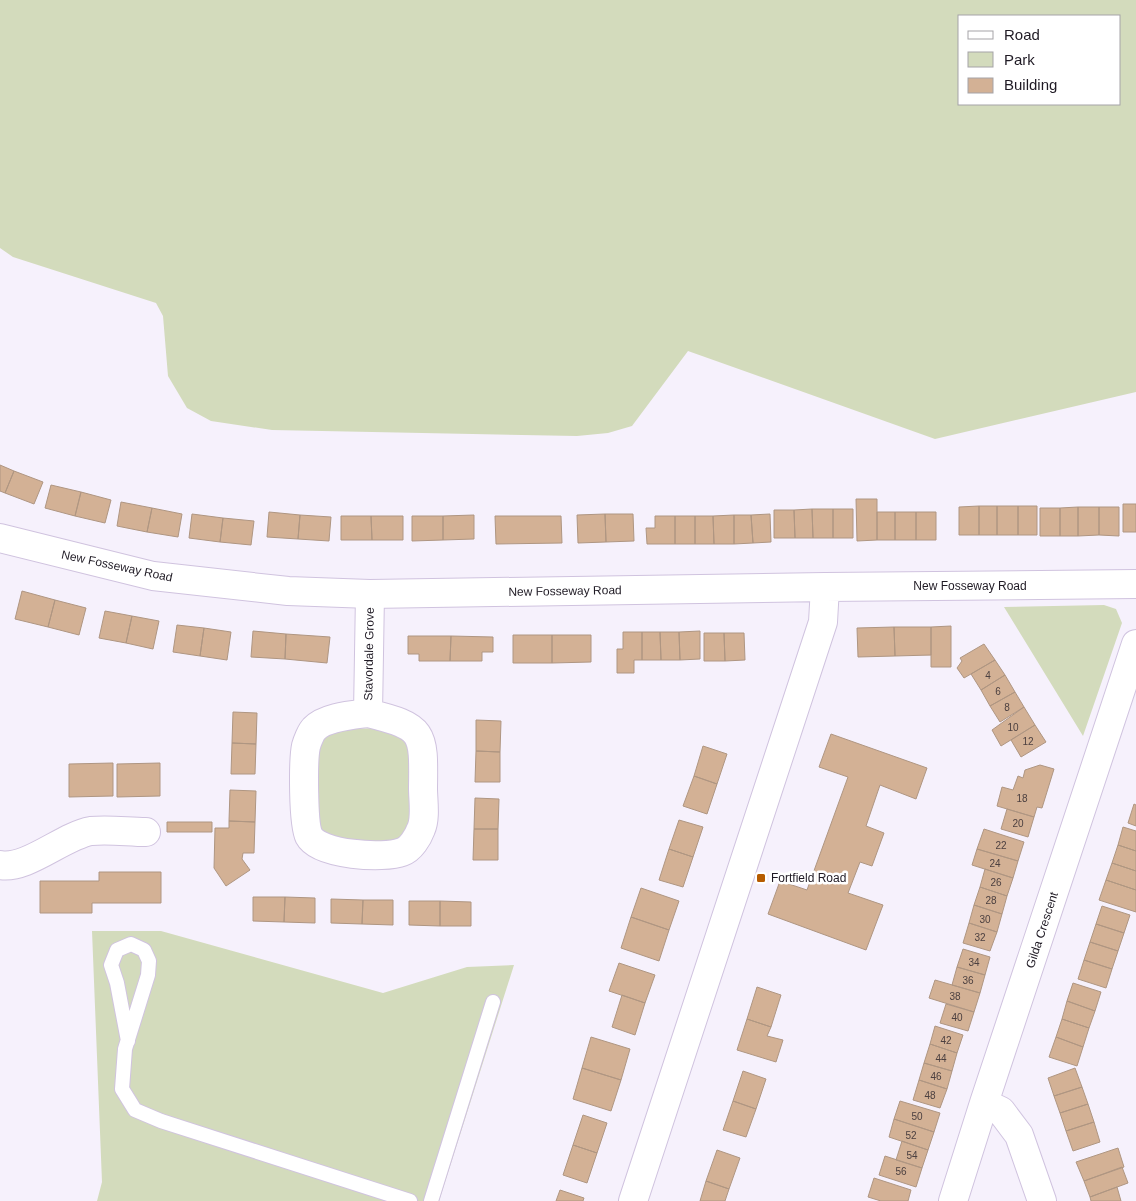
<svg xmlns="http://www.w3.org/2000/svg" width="1136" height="1201" font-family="Arial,sans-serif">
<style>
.green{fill:#d3dbbc;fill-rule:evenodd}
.building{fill:#d3b195;stroke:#af9682}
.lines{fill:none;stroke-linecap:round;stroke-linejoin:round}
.service-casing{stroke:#d0c3df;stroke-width:16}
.minor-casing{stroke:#d0c3df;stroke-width:30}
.tertiary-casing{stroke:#d0c3df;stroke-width:30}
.service{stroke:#fff;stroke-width:14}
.minor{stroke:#fff;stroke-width:28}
.tertiary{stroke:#fff;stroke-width:28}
.poi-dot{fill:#b65b00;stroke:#fff;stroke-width:2}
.labels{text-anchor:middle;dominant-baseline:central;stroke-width:5;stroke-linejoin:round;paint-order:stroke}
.number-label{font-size:10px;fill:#4c4040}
.street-label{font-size:12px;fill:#1f1a24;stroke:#fff}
.poi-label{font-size:12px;fill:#1f1a24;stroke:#fff;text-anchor:start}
</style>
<rect width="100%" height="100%" fill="#f6f1fc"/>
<path class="green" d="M0,0h1136v392l-201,47 -247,-88 -56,75 -24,7 -31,3 -305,-6 -61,-9 -24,-13 -19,-32 -5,-60 -7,-13 -143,-46 -13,-9zM960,16h160v88h-160z
M1104,605l12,4 6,14 -39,113 -79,-129z
M389,728l21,15 3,78 -12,19 -55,5 -25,-13 -7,-12 2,-78 16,-13z
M92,931h69l222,62 84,-26 47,-2 -75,236h-342l5,-19z"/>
<path class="building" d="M0,465l14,6 -9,22 -5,-2z
M14,471l29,11 -9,22 -29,-11z
M51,485l30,7 -6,24 -30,-8z
M81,492l30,8 -6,23 -30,-7z
M856,499h21v41l-20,1z
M121,502l31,6 -5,24 -30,-6z
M1123,504h13v28h-13z
M979,506v29h-20v-28z
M979,506h18v29h-18z
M997,506h21v29h-21z
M1018,506h19v29h-19z
M1078,507v29h-18v-28z
M1078,507h21v28l-21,1z
M1099,507h20v29l-20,-1z
M152,508l30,6 -4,23 -31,-5z
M1040,508h20v28h-20z
M812,509l1,29h-18l-1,-28z
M812,509h21v29h-20z
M833,509h20v29h-20z
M774,510h20l1,28h-21z
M269,512l31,3 -2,24 -31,-2z
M877,512h18v28h-18z
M895,512h21v28h-21z
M916,512h20v28h-20z
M192,514l31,4 -3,24 -31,-4z
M605,514h28l1,27 -28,1z
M605,514l1,28 -28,1 -1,-28z
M770,514l1,28 -18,1 -2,-28z
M300,515l31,2 -2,24 -31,-2z
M474,515v24l-31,1v-24z
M734,515v29h-20l-1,-28z
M734,515h17l2,28 -19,1z
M341,516h30l1,24h-31z
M371,516h32v24h-31z
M412,516h31v24l-31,1z
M495,516h66l1,27 -66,1z
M655,516h20v28h-28l-1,-16h9z
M675,516h20v28h-20z
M695,516h18l1,28h-19z
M223,518l31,3 -3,24 -31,-3z
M22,591l33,9 -7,27 -33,-8z
M55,600l31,8 -7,27 -31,-8z
M105,611l27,5 -6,27 -27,-5z
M132,616l27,5 -6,28 -27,-6z
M177,625l27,3 -4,28 -27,-4z
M951,626v41h-20v-40z
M894,627l1,29 -37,1 -1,-29z
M894,627h37v28l-36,1z
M204,628l27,4 -4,28 -27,-4z
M253,631l33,3 -1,25 -34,-2z
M700,631v28l-20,1 -1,-28z
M623,632h19v28h-8v13h-17v-24h6z
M642,632h18l1,28h-19z
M660,632h19l1,28h-19z
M704,633h20l1,28h-21z
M724,633h20l1,27 -20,1z
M286,634l44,3 -3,26 -42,-4z
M513,635h39v28h-39z
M552,635h39v27l-39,1z
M408,636h43l-1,25h-31v-7h-11z
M451,636l42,1v15h-11v9h-32z
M984,644l11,16 -31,18 -7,-10 5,-7 -2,-3z
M995,660l10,15 -24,15 -10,-16z
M1005,675l10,17 -25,14 -9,-16z
M1015,692l9,15 -24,15 -10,-16z
M1024,707l11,18 -34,21 -9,-16z
M233,712l24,1 -1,31 -24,-1z
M476,720l25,1 -1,31 -24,-1z
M1035,725l11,17 -25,15 -10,-17z
M831,734l96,34 -11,31 -36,-14 -14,41 18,7 -12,33 -12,-4 -12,31 35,12 -17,45 -98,-36 12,-33 27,9 41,-113 -29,-10z
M232,743l24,1 -1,30h-24z
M703,746l24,8 -10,30 -23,-8z
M476,751l24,1v30h-25z
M113,763v33l-44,1v-33z
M160,763v33l-43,1v-33z
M1040,765l14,4 -12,39 -5,-1 -3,10 -37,-11 5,-19 11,3 5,-14 5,2 2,-8z
M694,776l23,8 -10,30 -24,-8z
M230,790l26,1 -1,31 -26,-1z
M475,798l24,1 -1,30h-24z
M1134,804l2,1v21l-8,-3z
M1007,809l27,8 -6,20 -27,-8z
M679,820l24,7 -10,30 -24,-8z
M229,821l26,1 -1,31h-11l-1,6 8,11 -24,16 -12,-18 1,-40h14z
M167,822h45v10h-45z
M1123,827l13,4v20l-18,-6z
M474,829h24v31h-25z
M984,829l40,13 -6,19 -41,-12z
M1118,845l18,6v20l-24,-8z
M669,849l24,8 -10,30 -24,-7z
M977,849l41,12 -5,17 -41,-13z
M1112,863l24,8v19l-30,-10z
M985,869l28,9 -6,18 -27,-9z
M99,872h62v31h-69v10h-52v-32h59z
M1106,880l30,10v22l-37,-12z
M980,887l27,9 -5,18 -28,-9z
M641,888l38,13 -10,29 -38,-13z
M253,897h32l-1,25 -31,-1z
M285,897l30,1v25l-31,-1z
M331,899l32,1 -1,24 -31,-1z
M363,900h30v25l-31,-1z
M409,901h31v25l-31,-1z
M440,901l31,1v24h-31z
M974,905l28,9 -5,18 -28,-9z
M1102,906l28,9 -6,18 -28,-9z
M631,917l38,13 -10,31 -38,-13z
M969,923l28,9 -7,19 -27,-8z
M1096,924l28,9 -6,18 -28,-9z
M1090,942l28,9 -6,18 -28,-9z
M963,949l27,8 -5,18 -28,-8z
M1084,960l28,9 -6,19 -28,-9z
M619,963l36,12 -10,28 -36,-12z
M957,967l28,8 -5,18 -28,-8z
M935,980l45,13 -6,19 -45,-14z
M1073,983l28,9 -6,19 -28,-10z
M757,987l24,8 -10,32 -24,-8z
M622,995l23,8 -10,32 -23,-8z
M1067,1001l28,10 -6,17 -27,-9z
M946,1004l28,8 -6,19 -28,-8z
M747,1019l24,8 -4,9 16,4 -7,22 -39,-12z
M1062,1019l27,9 -6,19 -27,-10z
M935,1026l28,9 -6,18 -27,-9z
M591,1037l39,12 -9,31 -39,-12z
M1056,1037l27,10 -6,19 -28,-9z
M930,1044l27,9 -5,18 -28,-8z
M924,1063l28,8 -5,18 -28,-9z
M582,1068l39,12 -10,31 -38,-12z
M1075,1068l7,19 -28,9 -6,-18z
M743,1071l23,8 -10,30 -23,-8z
M919,1080l28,9 -7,19 -27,-8z
M1082,1087l6,17 -28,9 -6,-17z
M733,1101l23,8 -10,28 -23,-7z
M900,1101l40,12 -6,19 -40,-13z
M1088,1104l6,18 -28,9 -6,-18z
M583,1115l24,8 -10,30 -24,-8z
M894,1119l40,13 -6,18 -39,-13z
M1094,1122l6,20 -27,9 -7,-20z
M902,1141l26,9 -6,18 -26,-8z
M573,1145l24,8 -10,30 -24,-8z
M1118,1148l6,19 -40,14 -8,-19z
M717,1150l23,8 -11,31 -23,-8z
M885,1156l37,12 -6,19 -37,-12z
M1122,1167l6,16 -38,14 -6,-16z
M874,1178l37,12 -3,11h-27l-13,-4z
M706,1181l23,8 -4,12h-25z
M1117,1187l4,14h-30l-1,-4z
M560,1190l24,8 -1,3h-27z"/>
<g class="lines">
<defs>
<path id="service" d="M128,1041l-11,-58 -6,-18 6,-15 14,-6 13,6 5,11 -1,14 -23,74 -3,40 13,21 26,11 249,80
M431,1201l62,-199"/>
<path id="minor" d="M368,713c56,14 56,18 55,75 0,12 3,30 -2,41 -3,8 -10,20 -19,23 -18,7 -83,3 -93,-16 -6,-12 -6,-76 -3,-90 1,-4 5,-14 8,-17 11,-12 39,-14 54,-16z
M368,713l2,-119
M0,865c27,5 63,-29 91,-34 18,-2 38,1 55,1
M953,1201l31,-98
M1042,1201l-23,-66 -18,-24 -17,-8 152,-459"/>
<path id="tertiary" d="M0,538l153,38 135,15 82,3 455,-7 311,-3
M633,1201l190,-579 2,-35"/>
</defs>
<use href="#service" class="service-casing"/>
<use href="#minor" class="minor-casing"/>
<use href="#tertiary" class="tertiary-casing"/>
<use href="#service" class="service"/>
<use href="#minor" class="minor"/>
<use href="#tertiary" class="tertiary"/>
</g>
<rect class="poi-dot" x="756" y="873" width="10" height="10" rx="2.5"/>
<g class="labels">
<g class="number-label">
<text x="988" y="675">4</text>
<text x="998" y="691">6</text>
<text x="1007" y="707">8</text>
<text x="1013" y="727">10</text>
<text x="1028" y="741">12</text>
<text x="1022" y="798">18</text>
<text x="1018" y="823">20</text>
<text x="1001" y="845">22</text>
<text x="995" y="863">24</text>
<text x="996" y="882">26</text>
<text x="991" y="900">28</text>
<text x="985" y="919">30</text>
<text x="980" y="937">32</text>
<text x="974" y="962">34</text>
<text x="968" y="980">36</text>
<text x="955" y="996">38</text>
<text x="957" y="1017">40</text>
<text x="946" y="1040">42</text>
<text x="941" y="1058">44</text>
<text x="936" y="1076">46</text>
<text x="930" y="1095">48</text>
<text x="917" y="1116">50</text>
<text x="911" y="1135">52</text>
<text x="912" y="1155">54</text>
<text x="901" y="1171">56</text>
</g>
<g class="street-label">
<text transform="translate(117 566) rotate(12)">New Fosseway Road</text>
<text x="970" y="586">New Fosseway Road</text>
<text transform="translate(565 591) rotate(-1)">New Fosseway Road</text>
<text transform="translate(369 654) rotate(-89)">Stavordale Grove</text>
<text transform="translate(1042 930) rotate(-72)">Gilda Crescent</text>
</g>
<g class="poi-label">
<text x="771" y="878">Fortfield Road</text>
</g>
</g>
<rect x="958" y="15" width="162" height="90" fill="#ffffff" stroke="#a5a3a7"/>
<rect x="968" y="31" width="25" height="8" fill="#ffffff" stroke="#a5a3a7"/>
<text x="1004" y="40" font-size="15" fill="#1f1a24">Road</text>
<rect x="968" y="52" width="25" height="15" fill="#d3dbbc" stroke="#a5a3a7"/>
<text x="1004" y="65" font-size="15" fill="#1f1a24">Park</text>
<rect x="968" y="78" width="25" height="15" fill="#d3b195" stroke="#a5a3a7"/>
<text x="1004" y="90" font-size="15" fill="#1f1a24">Building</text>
</svg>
